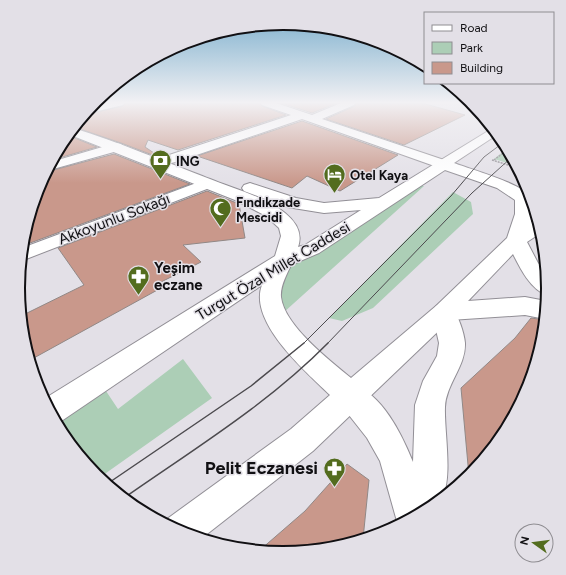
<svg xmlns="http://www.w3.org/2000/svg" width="566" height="575" font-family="Figtree,sans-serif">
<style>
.green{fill:#acceb6}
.building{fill:#c9988b;stroke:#918886}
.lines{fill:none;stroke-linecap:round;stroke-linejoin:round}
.minor-casing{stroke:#928f96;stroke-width:2}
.major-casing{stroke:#928f96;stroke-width:2}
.path{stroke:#8f8d92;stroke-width:1.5;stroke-dasharray:2 1;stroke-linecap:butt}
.minor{fill:#fff;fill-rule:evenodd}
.major{fill:#fff;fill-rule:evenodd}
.tram-far1{stroke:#4c4a4e;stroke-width:1}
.tram{stroke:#4c4a4e;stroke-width:1.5}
.labels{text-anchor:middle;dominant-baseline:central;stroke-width:3;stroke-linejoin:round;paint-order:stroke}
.far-poi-label{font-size:13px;font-weight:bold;fill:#111013;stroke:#e3e0e7;text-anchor:start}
.street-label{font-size:15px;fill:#111013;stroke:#e3e0e7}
.poi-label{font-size:15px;font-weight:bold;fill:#111013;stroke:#e3e0e7;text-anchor:start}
.near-poi-label{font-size:18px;font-weight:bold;fill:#111013;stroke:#e3e0e7;text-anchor:end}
.rim{fill:none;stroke:#111013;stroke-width:2}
</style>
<rect width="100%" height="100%" fill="#e3e0e7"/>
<path class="green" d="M508,148l9,18 -23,-7z
M410,186h14l-141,127 -12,-33 15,-14z
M453,192l18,10 2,12 -100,94 -31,13 -13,-3z
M183,359l29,39 -113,80 -36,-43 -6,-12 49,-32 12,18z"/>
<path class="building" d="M125,103h135l2,3 24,9 -108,35 -30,-10 -3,7 18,12 -42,-16 -47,-16 10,-12 39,-9z
M281,103h56l-25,10z
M356,103h66l43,12 -61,30 -78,-26 29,-13z
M302,121l96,34 -58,36 -33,-15 -15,12 -95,-32z
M67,135l30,12 -45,13z
M114,154l76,30 -168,62 1,-10 15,-50 8,-14z
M207,191l32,13 6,34 -62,7 18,17 -44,22 4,4 -129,71 -3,-6 -1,1 -5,-15 -2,-23 63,-31 -26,-37z
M531,318l14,2 -2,19 -15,50 -25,46 -34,41 -8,-88 54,-50z
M347,464l22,16 -6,59 -29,8 -51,5 -23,-2 45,-39z"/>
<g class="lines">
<defs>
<path id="minor" d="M107,103h17l-1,2 -38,9 5,-7z
M261,103h15l36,12 29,-12h14l-1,2 -32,14 128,43 2,3 -2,3 -5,1 -5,-1 -138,-49 -126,43 -5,1 -5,-1 -2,-3 2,-3 125,-41 -29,-10z
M116,143l5,1 2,3 -2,3 -75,21 5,-9z
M207,179l5,2 3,3 -3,3 -191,74 1,-13z
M444,303l8,3c6,10 12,26 13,37 1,23 -19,41 -20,64 -1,24 8,70 -3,91 -5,9 -34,22 -44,27l-18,-64 -13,-23 -26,-33 -4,-9 4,-9 10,-4c32,12 50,50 62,79l2,-57 8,-24 14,-25 2,-13 -7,-31 4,-6z"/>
<path id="major" d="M73,128c46,14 92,34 137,51 24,10 54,17 75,34 11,9 18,20 13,34l7,-2 56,-35 -37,3 -37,-6 -43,-16 -2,-3 2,-3 6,-2 46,15 28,5 55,-5 114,-70 5,6 -44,29c15,6 71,21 77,35 3,7 2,17 0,24l7,-3 4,13 -15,10 11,21 8,9 1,23c-16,-5 -27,-27 -34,-41l-45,47 57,-4 21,4 -1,18 -20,-4 -75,5 -137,131 -111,87 -21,-6 -16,-9 2,-4 124,-90 39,-34c-24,-23 -82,-73 -68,-110l-205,139 -13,-25 231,-143 6,-20 -2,-8 -13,-12 -31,-16 -167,-66zM445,170l52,18 18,12v14l-8,24 -71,68 -85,72c-21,-17 -67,-53 -70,-81 -1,-11 6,-23 10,-32l28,-12z"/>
</defs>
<use href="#minor" class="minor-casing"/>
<use href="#major" class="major-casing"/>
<path class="path" d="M492,160l26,8
M494,160l9,-7"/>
<use href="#minor" class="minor"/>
<use href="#major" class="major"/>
<path class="tram-far1" d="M303,344l148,-148 33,-39 20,-15
M327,344l145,-151 40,-36"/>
<path class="tram" d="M107,484l144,-98 53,-43
M124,498c70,-49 144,-94 204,-155"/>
</g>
<linearGradient id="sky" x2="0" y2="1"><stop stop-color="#6ea7c8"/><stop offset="0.56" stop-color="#f2f1f4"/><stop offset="1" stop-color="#f2f1f4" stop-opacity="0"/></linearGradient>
<rect width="566" height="183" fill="url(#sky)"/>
<defs>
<symbol id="bank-pin" viewBox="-11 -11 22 30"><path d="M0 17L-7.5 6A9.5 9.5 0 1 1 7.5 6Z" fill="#536c1e" stroke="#e3e0e7"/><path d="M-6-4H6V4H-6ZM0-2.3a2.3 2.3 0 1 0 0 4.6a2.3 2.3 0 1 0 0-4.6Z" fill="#fff"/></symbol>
<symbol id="hotel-pin" viewBox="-11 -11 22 30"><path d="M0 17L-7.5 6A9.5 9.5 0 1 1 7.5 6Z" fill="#536c1e" stroke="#e3e0e7"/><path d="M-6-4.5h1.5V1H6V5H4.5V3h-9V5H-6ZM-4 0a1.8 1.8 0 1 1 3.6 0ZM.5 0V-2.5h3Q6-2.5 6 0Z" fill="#fff"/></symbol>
<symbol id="mosque-pin" viewBox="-11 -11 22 30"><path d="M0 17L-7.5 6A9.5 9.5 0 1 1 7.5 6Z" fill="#536c1e" stroke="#e3e0e7"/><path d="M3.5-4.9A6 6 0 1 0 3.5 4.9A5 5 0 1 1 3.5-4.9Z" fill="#fff"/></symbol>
<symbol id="pharmacy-pin" viewBox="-11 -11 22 30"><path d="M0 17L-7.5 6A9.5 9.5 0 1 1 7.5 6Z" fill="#536c1e" stroke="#e3e0e7"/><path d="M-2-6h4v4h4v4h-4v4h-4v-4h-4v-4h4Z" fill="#fff"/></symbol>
</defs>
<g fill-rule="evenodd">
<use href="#bank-pin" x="148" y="148" width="25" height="34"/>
<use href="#hotel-pin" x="322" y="162" width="25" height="34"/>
<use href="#mosque-pin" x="208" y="196" width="25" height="34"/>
<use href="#pharmacy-pin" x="126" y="264" width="25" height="34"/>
<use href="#pharmacy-pin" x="322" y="456" width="25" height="34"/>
</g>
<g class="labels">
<g class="far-poi-label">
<text x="176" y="161">ING</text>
<text x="350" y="175">Otel Kaya</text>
<text x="236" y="202">Fındıkzade<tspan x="236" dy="15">Mescidi</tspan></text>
</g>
<g class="street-label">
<text transform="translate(114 219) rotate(-21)">Akkoyunlu Sokağı</text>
<text transform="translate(273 271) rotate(-31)">Turgut Özal Millet Caddesi</text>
</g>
<g class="poi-label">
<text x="154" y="268">Yeşim<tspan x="154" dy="17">eczane</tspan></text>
</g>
<g class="near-poi-label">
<text x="318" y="468">Pelit Eczanesi</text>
</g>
</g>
<path d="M0 0H566V575H0ZM25 288a258 258 0 1 1 516 0a258 258 0 1 1-516 0Z" fill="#e3e0e7" fill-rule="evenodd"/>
<path class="rim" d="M25 288a258 258 0 1 1 516 0a258 258 0 1 1-516 0Z"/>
<rect x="424" y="12" width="130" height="72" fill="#e3e0e7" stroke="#8f8d92"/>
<rect x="432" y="25" width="20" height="6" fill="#ffffff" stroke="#8f8d92"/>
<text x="460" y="32" font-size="12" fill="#111013">Road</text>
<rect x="432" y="42" width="20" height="12" fill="#acceb6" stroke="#8f8d92"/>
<text x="460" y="52" font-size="12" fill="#111013">Park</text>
<rect x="432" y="62" width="20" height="12" fill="#c9988b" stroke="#8f8d92"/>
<text x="460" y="72" font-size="12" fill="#111013">Building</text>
<g transform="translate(534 543) rotate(284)"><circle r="19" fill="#e3e0e7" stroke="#8f8d92"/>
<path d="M0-3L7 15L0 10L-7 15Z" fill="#536c1e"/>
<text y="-6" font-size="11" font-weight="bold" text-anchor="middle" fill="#111013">N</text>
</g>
</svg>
